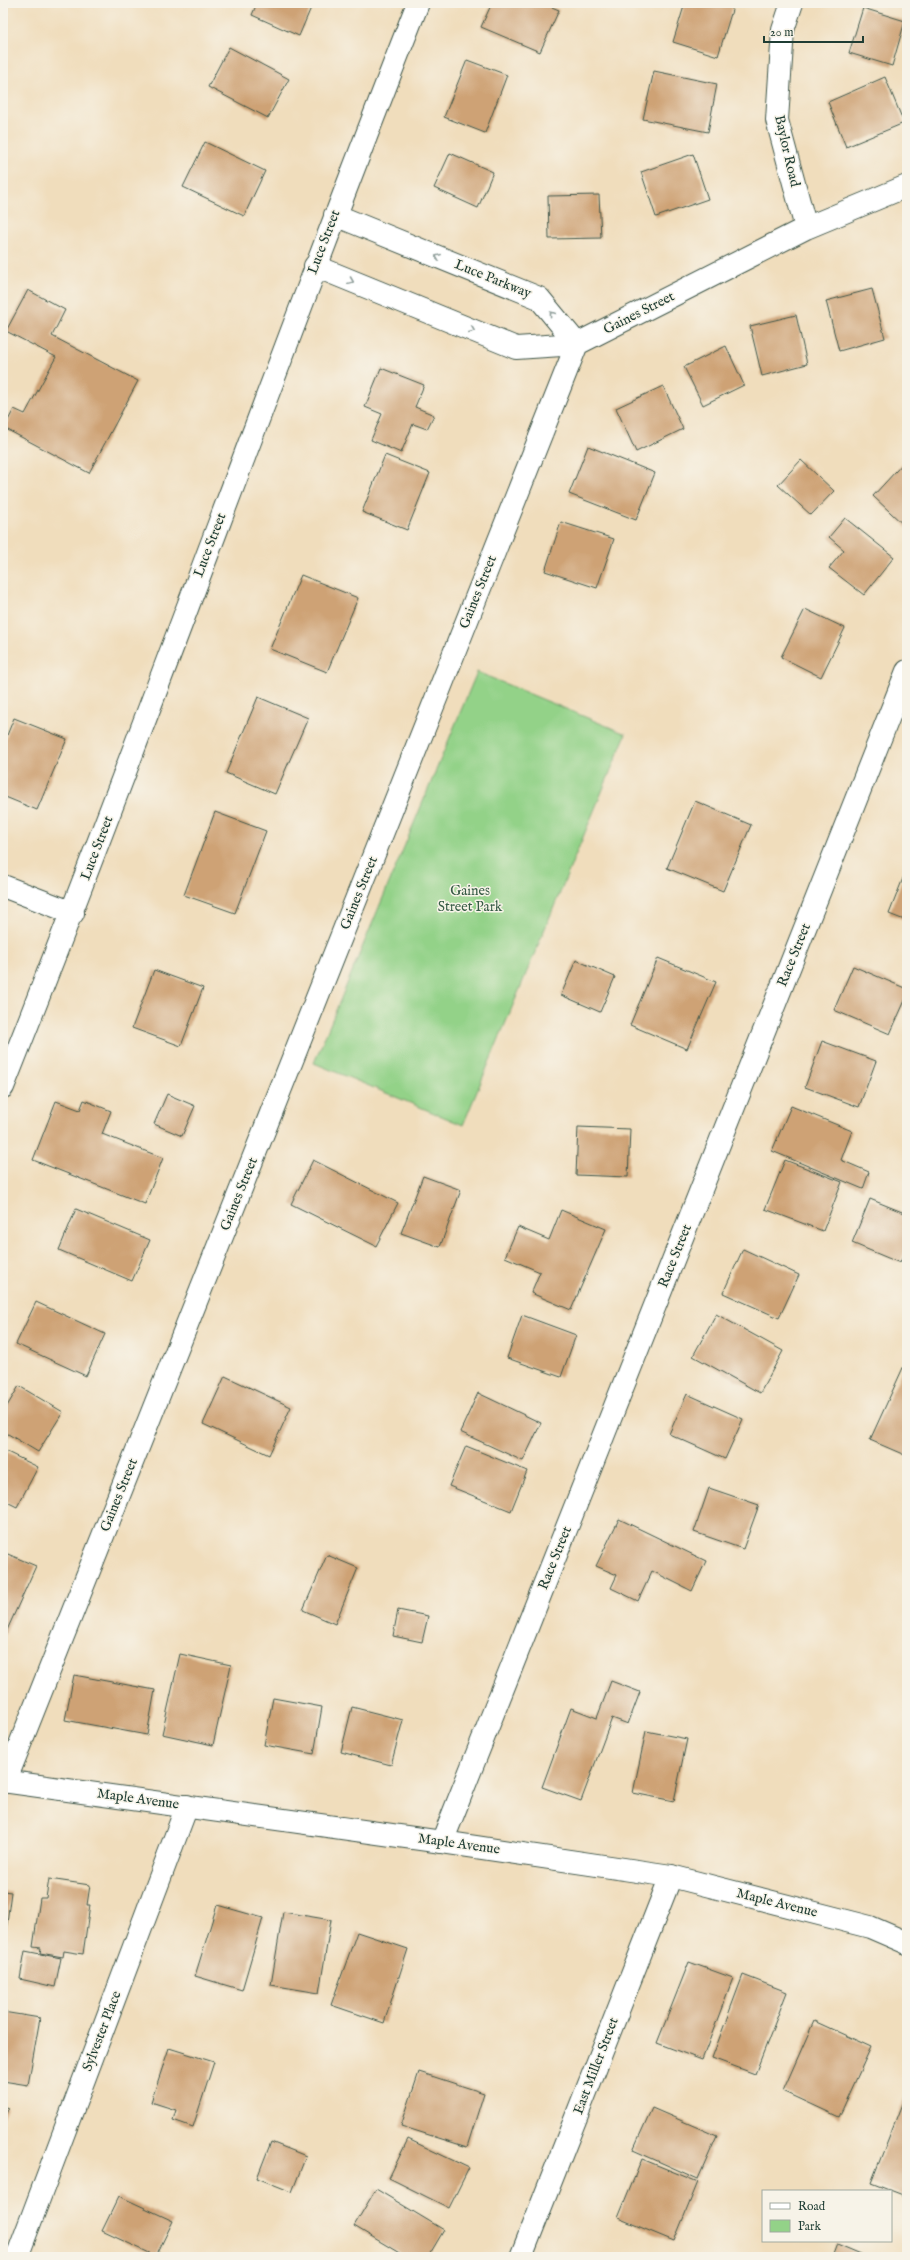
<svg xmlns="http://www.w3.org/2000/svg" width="910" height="2260" font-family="'IM FELL English',serif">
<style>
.green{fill:#93d288;stroke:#59885e}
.building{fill:#cea275}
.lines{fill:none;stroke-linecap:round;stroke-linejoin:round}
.minor-casing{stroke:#3e5548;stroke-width:24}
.major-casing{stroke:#3e5548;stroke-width:24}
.minor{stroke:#fff;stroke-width:22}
.major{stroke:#fff;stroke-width:22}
.oneway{stroke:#8f9e9a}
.labels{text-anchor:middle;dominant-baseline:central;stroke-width:3;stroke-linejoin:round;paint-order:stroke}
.street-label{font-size:14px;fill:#1f3d34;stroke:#f7f3e8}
.park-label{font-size:14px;fill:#365b45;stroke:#f7f3e8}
</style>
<rect width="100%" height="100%" fill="#f7f3e8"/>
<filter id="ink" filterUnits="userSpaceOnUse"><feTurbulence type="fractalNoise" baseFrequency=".025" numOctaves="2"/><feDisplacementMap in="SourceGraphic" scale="8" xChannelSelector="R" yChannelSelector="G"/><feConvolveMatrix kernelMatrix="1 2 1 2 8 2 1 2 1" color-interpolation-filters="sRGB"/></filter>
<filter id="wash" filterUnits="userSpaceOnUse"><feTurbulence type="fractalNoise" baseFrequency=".012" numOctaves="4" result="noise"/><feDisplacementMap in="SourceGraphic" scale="16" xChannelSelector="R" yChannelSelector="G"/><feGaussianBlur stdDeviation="0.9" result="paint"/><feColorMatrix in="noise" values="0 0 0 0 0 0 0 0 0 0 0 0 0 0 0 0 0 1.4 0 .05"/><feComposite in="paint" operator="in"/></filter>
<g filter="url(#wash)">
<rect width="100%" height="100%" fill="#f0ddbc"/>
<path class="green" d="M477,672l149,62 -163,391 -149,-62z"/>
<g id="blocks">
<path class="building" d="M257,3h56l-14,33 -47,-21z
M492,3h50l17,7 -19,42 -59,-25z
M685,3h37l11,4 -15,49 -45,-14z
M863,8l42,13 -13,45 -43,-13z
M229,47l60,32 -21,39 -60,-31z
M467,60l40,15 -22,58 -41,-16z
M654,71l63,13 -9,48 -65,-13z
M885,77l19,46 -58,24 -18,-45z
M205,142l60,29 -21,45 -61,-29z
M450,153l43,19 -15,36 -44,-20z
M693,154l15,45 -52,18 -15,-45z
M599,195l2,43 -52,1 -1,-43z
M872,289l13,49 -46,13 -13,-50z
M28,290l37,20 -13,26 86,45 -49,92 -85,-45 10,-19 11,5 31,-57 -50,-26z
M796,315l11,49 -45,12 -12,-50z
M726,346l18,39 -41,20 -19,-38z
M381,368l43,17 -9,22 19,8 -7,14 -14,-5 -12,29 -30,-13 11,-26 -17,-7z
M663,386l20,43 -47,23 -20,-44z
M588,446l67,27 -19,47 -67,-26z
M385,455l45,18 -23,57 -45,-18z
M907,459v69l-34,-32z
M801,460l33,31 -23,24 -33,-30z
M845,518l49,39 -30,38 -35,-27 15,-18 -15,-13z
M561,522l53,17 -17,49 -52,-17z
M301,575l57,23 -31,74 -57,-23z
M805,609l40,19 -24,49 -40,-20z
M258,697l50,21 -33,76 -49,-21z
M14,718l53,21 -30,71 -34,-14v-51z
M695,801l56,24 -28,66 -56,-23z
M215,812l51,19 -31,82 -51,-18z
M907,868v53l-18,-7z
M658,958l58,24 -29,67 -57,-24z
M576,960l39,17 -15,35 -39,-17z
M853,966l54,23v7l-17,38 -56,-24z
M154,970l49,18 -22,58 -49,-18z
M822,1041l54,20 -17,46 -54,-20z
M167,1094l28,12 -13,30 -28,-12z
M84,1100l27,11 -9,23 61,24 -18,46 -112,-44 23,-59 24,9z
M791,1106l61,25 -11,29 28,12 -6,17 -91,-38z
M578,1127l52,2 -2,48 -52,-2z
M313,1160l85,43 -22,43 -85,-42z
M785,1160l57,22 -19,49 -58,-22z
M423,1176l38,14 -21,57 -39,-14z
M870,1199l37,15v34l-7,15 -48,-20z
M76,1209l74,31 -18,41 -73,-31z
M561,1210l45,19 -35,81 -40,-17 9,-21 -35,-15 13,-30 31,13z
M743,1249l56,26 -20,43 -56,-25z
M36,1302l69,32 -19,42 -70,-32z
M716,1314l67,37 -23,42 -67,-37z
M522,1315l54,20 -15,42 -54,-19z
M907,1359v97l-37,-16z
M225,1376l66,31 -22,48 -66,-31z
M19,1386l44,26 -25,40 -35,-21v-18z
M478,1393l63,30 -18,38 -63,-29z
M687,1394l56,25 -18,40 -56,-25z
M466,1446l61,25 -16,40 -62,-25z
M3,1450l35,17 -21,40 -14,-7z
M709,1488l50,17 -16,44 -49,-17z
M619,1519l87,42 -14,30 -40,-20 -14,30 -27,-13 6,-13 -21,-9z
M3,1552l33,14 -33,73z
M327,1555l31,13 -23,56 -32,-14z
M398,1610l30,6 -6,26 -29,-6z
M180,1654l51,11 -18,80 -51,-11z
M74,1675l81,15 -8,45 -82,-15z
M611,1681l29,11 -12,32 -16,-6 -31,83 -39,-14 29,-79 26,10z
M273,1698l49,9 -8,47 -50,-9z
M352,1707l51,13 -12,45 -50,-13z
M646,1731l41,8 -13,62 -41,-8z
M49,1879l41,6 -3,20h3l-7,49 -19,-3 -1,6 -23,-4 1,-5 -8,-1 7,-49h6z
M3,1891l8,1 -7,54h-1z
M217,1905l46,13 -21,72 -47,-14z
M283,1912l48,8 -12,73 -48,-8z
M357,1932l51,17 -24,74 -53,-18z
M25,1951l36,7 -6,29 -35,-8z
M689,1962l44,16 -31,82 -45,-17z
M743,1975l44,17 -32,82 -43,-16z
M3,2012l37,6 -12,67 -25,-4z
M814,2021l57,26 -32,70 -56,-26z
M169,2048l45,14 -21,65 -20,-7 3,-10 -25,-8z
M419,2072l65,21 -17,54 -66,-21z
M907,2091v106l-36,-14z
M3,2106l5,2 -5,12z
M652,2108l65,28 -19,43 -65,-29z
M408,2139l61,29 -20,40 -60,-30z
M271,2142l35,14 -14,36 -35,-14z
M642,2159l56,23 -24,59 -56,-23z
M376,2189l68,41 -16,27h-22l-52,-31z
M119,2196l54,25 -17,35 -54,-25z
M837,2244l31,13h-36z"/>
</g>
</g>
<g filter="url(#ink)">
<use href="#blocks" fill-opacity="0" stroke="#3e5548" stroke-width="1"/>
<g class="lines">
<defs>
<path id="minor" d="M792,3l-9,27 -6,90 29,108
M335,215l204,83 38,46
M315,266l201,82 61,-4
M3,886l70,27
M3,1087c143,-359 273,-724 415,-1084
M5,1782l572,-1438 229,-116 101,-42
M442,1842l465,-1171
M17,2257l170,-451
M521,2257l150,-381"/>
<path id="major" d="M3,1781l439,61 229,34 199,51 37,16"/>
</defs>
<use href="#minor" class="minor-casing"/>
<use href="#major" class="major-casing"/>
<use href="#minor" class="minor"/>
<use href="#major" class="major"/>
</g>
<defs><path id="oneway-chevron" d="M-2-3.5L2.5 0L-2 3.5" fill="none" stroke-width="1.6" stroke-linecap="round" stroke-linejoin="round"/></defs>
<g class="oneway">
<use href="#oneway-chevron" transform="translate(438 257) rotate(-158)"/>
<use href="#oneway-chevron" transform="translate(351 281) rotate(22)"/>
<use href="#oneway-chevron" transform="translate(552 314) rotate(-129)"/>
<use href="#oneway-chevron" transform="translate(472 330) rotate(22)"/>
</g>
</g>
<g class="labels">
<g class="street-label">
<text transform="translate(787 151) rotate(77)">Baylor Road</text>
<text transform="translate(324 242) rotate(-69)">Luce Street</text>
<text transform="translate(493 279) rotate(22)">Luce Parkway</text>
<text transform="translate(639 313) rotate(-27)">Gaines Street</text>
<text transform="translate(210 545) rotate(-69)">Luce Street</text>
<text transform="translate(478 592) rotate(-68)">Gaines Street</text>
<text transform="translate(97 848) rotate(-69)">Luce Street</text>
<text transform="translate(359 893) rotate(-68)">Gaines Street</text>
<text transform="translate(794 955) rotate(-68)">Race Street</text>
<text transform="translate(239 1194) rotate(-68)">Gaines Street</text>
<text transform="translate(675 1256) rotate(-68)">Race Street</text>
<text transform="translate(119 1495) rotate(-68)">Gaines Street</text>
<text transform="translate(555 1558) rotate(-68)">Race Street</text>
<text transform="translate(138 1799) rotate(8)">Maple Avenue</text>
<text transform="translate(459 1844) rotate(8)">Maple Avenue</text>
<text transform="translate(777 1903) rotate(14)">Maple Avenue</text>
<text transform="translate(102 2031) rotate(-69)">Sylvester Place</text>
<text transform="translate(596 2066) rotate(-69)">East Miller Street</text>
</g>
<g class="park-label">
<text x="470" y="891">Gaines<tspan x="470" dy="16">Street Park</tspan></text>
</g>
</g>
<rect width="910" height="2260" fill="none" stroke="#f7f3e8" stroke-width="16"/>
<rect x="762" y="2190" width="130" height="52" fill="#f7f3e8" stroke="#a1aaa0"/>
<rect x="770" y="2203" width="20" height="6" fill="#ffffff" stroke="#a1aaa0"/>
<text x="798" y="2210" font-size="12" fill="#1f3d34">Road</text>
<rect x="770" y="2220" width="20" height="12" fill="#93d288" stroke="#a1aaa0"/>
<text x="798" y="2230" font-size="12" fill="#1f3d34">Park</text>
<path d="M764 36v6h99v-6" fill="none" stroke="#1f3d34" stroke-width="2"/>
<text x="770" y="36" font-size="12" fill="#1f3d34" stroke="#f7f3e8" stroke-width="3" paint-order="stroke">20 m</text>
</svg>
